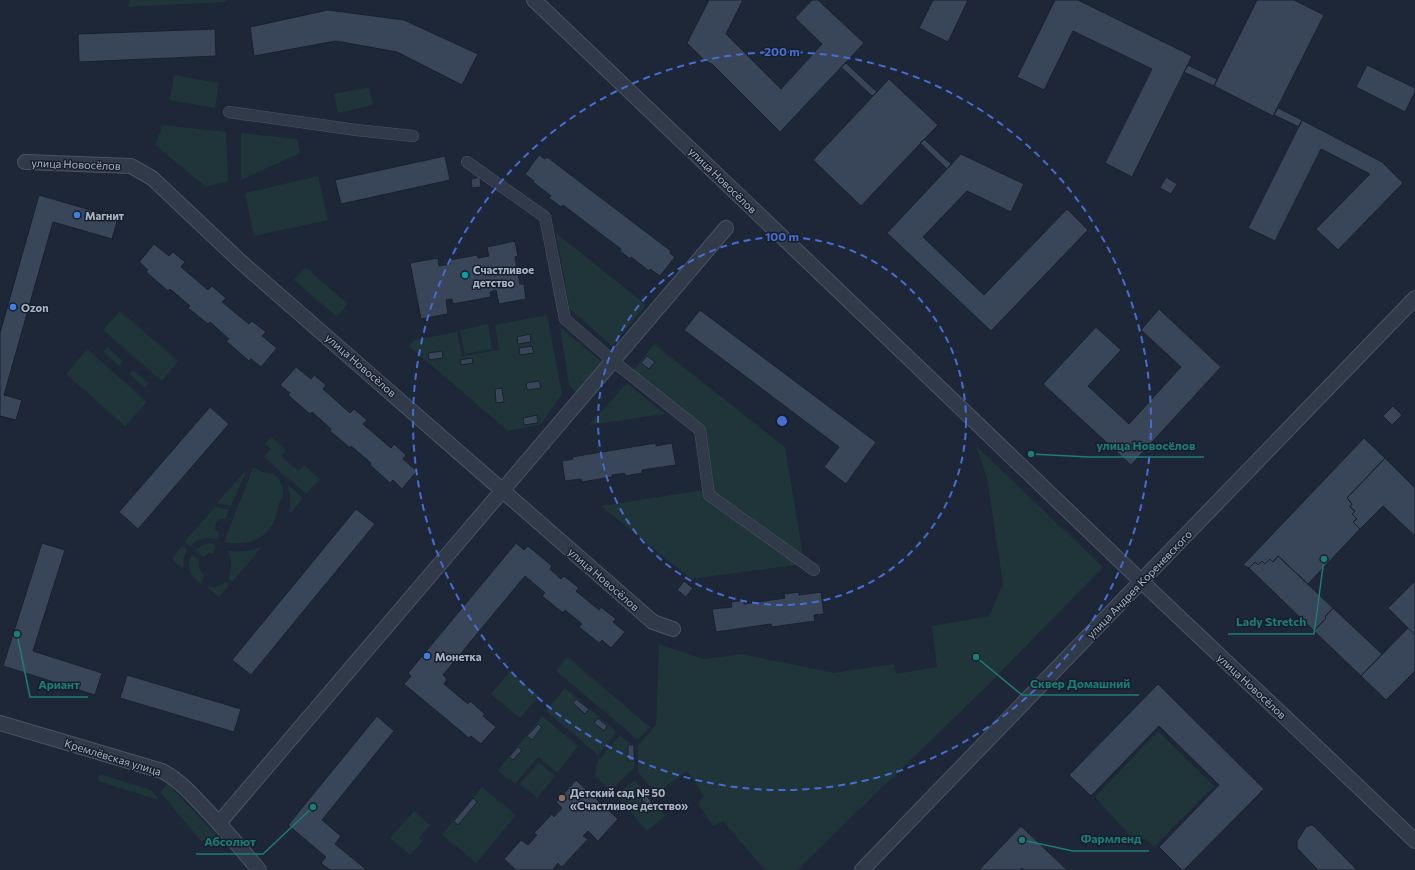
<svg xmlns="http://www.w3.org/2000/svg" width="1415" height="870" font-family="Commissioner,sans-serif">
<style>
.green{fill:#1f3539}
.building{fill:#394558;stroke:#19212e}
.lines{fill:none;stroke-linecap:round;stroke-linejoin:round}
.pedestrian-casing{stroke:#4b5463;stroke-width:12}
.minor-casing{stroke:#4b5463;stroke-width:16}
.pedestrian{stroke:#313a48;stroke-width:11}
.minor{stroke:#313a48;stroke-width:14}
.ring{fill:none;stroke:#476dd2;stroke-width:2;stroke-dasharray:7 5}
.shop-dot{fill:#3f7fe0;stroke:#171f2c;stroke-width:1.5}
.culture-dot{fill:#0f9aa8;stroke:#171f2c;stroke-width:1.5}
.education-dot{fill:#8d6e63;stroke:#171f2c;stroke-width:1.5}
.labels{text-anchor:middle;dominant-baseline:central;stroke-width:3;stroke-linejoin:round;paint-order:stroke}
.street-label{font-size:11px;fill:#aab4c5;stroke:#171f2c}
.poi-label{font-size:11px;font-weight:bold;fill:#aab4c5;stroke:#171f2c;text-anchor:start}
.centre{fill:#476dd2;stroke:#171f2c;stroke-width:2}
.ring-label{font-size:12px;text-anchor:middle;font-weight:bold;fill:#476dd2;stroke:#171f2c;stroke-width:3;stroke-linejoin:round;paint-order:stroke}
.leader{fill:none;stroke:#1e7c77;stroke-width:1.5}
.callout-dot{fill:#1e7c77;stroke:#171f2c;stroke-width:1.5}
.callout-label{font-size:12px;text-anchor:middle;font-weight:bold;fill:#1e7c77;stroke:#171f2c;stroke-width:3;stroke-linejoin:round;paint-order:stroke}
</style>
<rect width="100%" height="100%" fill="#1d2738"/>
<path class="green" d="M130,0h97l-3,2 -96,5z
M174,75l45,8 -4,25 -45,-8z
M369,87l4,18 -35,8 -4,-19z
M163,125l63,7 2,49 -22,6 -51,-42z
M241,133l56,6 3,14 -59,27z
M318,176l10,44 -74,16 -9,-43z
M556,233l90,72 -34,41 -42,-37z
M305,267l43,37 -11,13 -43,-37z
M120,311l58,50 -16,20 -59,-51z
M547,315l15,79 -21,30 -33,7 -99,-85 5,-6 43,-8 5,24 37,-6 -4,-25z
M488,324l4,25 -27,5 -5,-24z
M560,327l42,35 -26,30 -7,-7z
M654,344l131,103 18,109 -7,9 -105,14 -90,-73 110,-17 -9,-61 -69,-57z
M107,347l16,14 -4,5 -16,-14z
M87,349l60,53 -22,24 -59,-52z
M133,370l16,13 -4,5 -16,-14z
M627,383l38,31 -76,11z
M271,437l15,13 -5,6 17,15 6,-6 16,14 -14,15 -42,-37 7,-8 -6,-5z
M976,446l127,121 -117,120 -189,183h-32l-42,-49 -10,5 -15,-22 6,-8 -17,-25 -31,23 -18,-22v-27l18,-20 3,-81 45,15 38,-5 92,19 60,-9 2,10 41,-7 -5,-41 57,-10 14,-32 -16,-106z
M253,468c6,0 6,3 10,4 3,1 6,0 10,2 8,4 12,16 9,24 -1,4 -4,5 -4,9 -5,30 -25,40 -54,35z
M247,469l-16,37 -14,-3z
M287,484l16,14 -13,16v-19z
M215,507l14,3 -4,9h-5l-4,3 -1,7 4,4 -1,6c-12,-2 -20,-1 -28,7l-6,-4z
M210,543l6,2 -3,9 -4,-1 -6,4 -8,-7 10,-6z
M182,546l5,4 -3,6 -1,13 -11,-10z
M262,547l-30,35 -3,-4c3,-10 3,-17 -1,-27 12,1 22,0 34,-4z
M192,554l7,6c-1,6 0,10 5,15l-3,9c-11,-10 -16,-15 -9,-30z
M226,582l3,3 -10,12 -12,-10h8z
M567,657l83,70 -12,13 -82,-69z
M510,671l29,25 -19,22 -29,-24z
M565,688l52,44 -19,23 -52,-44z
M542,716l36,30 -21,27 -19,-16 -23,27 -17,-14z
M1158,731l56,55 -60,61 -9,-8 -11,1 -39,-43z
M620,735l14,12 1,20 -24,23 -16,-14 2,-14z
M539,762l16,14 -18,22 -17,-15z
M100,774l51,16 8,10 -61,-19z
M635,780l30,36 -18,15 -31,-36z
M168,784l50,53 -17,4 -41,-49z
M482,787l34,28 -40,48 -34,-29z
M414,811l16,14 -11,13 4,3 -13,14 -20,-17z"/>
<path class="building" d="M709,0h34l-17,34 55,55 41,-45 -27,-26 17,-18h6l46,43 -84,89 -68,-68 -7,-3 -18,-18z
M933,0h35l-20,42 -29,-14z
M1055,0h23l114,56 -60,121 -27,-14 47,-94 -79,-38 -29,59 -27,-13z
M1257,0h37l30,15 -51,101 -59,-30z
M328,10l76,10 74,34 -16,31 -65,-33 -61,-11 -82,15 -4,-29z
M215,29l1,27 -137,6 -1,-28z
M846,63l31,29 -5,4 -31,-29z
M1188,65l29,14 -3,7 -30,-14z
M1367,65l48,23v4l-10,20 -49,-25z
M889,79l49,46 -77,81 -48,-46z
M1278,108l24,12 -3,7 -25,-12z
M1302,120l80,42 21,21 -65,67 -22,-21 54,-55 -49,-25 -46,92 -27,-13z
M924,139l27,25 -4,5 -27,-26z
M961,154l63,30 -13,28 -44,-21 -44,46 61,58 83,-86 21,21 -97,101 -104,-98z
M539,155l6,4 2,-2 124,94 -1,2 5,4 -15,19 -10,-7 -1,2 -18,-14 -1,2 -10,-8 1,-2 -58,-44 -2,2 -12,-9 2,-2 -18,-14 1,-1 -9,-7z
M445,156l5,24 -109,24 -6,-24z
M480,177l1,10 -9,1 -1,-9z
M1166,177l11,7 -6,10 -11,-6z
M39,195l79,23 -6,21 -59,-17 -49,173 18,5 -6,20 -16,-4v-83z
M515,241l3,15 -3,1 5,27h4l2,15 -27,5 -3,-14 -6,2 1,5 -38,7 -1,-5 -6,1 2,14 -27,5 -11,-56 28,-5 1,8 11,-2v-4l27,-5 1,3 11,-2 -2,-9z
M154,244l15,12 4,-4 12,10 -4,5 27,23 4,-4 14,12 -4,4 27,22 3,-3 14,11 -4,4 15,12 -16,19 -10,-8 -2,2 -23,-20 3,-2 -19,-17 -2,2 -20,-16 2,-2 -20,-17 -2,2 -22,-19 2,-2 -9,-8z
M1159,309l62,58 -90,98 -88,-81 53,-57 25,23 -33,36 41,38 52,-57 -40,-37z
M700,310l176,132 -30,42 -22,-17 15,-20 -155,-117z
M530,334l1,8 -13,2 -1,-7z
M532,346l2,7 -14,2 -1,-7z
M442,351l1,7 -14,2 -1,-7z
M647,356l8,6 -6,7 -8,-6z
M472,358l1,5 -12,2 -1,-5z
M296,367l15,12 3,-4 12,10 -3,4 27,24 4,-4 13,11 -4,4 28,24 3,-4 12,11 -3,4 14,12 -15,18 -9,-9 -3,3 -20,-18 1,-2 -20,-17 -1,2 -20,-17 1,-2 -19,-17 -2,2 -22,-19 2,-2 -10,-8z
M539,381l2,7 -14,2 -1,-7z
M502,388l2,14 -8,1 -1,-14z
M1393,406l9,9 -10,10 -9,-9z
M210,407l19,17 -91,105 -19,-17z
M537,415l1,8 -14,2 -1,-7z
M1364,438l21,20 -38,40 5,6 -2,3 5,4 -3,3 5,5 -4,3 7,7 -52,55 -30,-28 -5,6 -3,-3 -5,5 -3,-3 -4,4 -3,-3 -6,6 -6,-3z
M656,443v3l16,-3 4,22 -34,5v3l-17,3v-3l-13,2v2l-30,5 -1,-3 -16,2 -3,-20 11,-2 -1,-2z
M1385,458l30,30v48l-32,-30 -23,23 -7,-7 4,-3 -5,-5 3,-3 -5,-4 2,-3 -5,-6z
M356,509l19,15 -124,151 -19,-15z
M42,543l23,7 -32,101 69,22 -7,22 -92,-29z
M516,543l8,7 4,-4 24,20 -2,3 11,10 3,-3 15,12 -3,3 23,19 2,-3 15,12 -3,3 12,10 -14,16 -9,-8 -3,3 -20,-16 3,-3 -17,-14 -2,3 -21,-17 3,-3 -20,-17 -82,99 4,4 -3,5 24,20 2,-3 15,13 -2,2 13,11 -15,17 -10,-8 -2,2 -65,-54 7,-8 -3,-3z
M1278,556l55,52 -8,9 1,1 -12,13 -65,-63 6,-6 3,3 4,-4 3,3 5,-5 3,3z
M684,581l9,7 -7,9 -9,-7z
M1415,581v54l-27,-27z
M799,592v3l22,-3 3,22 -10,1 1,6 -43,6 -1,-3 -55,8 -4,-23 20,-2 -1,-5 13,-2v4l41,-6 -1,-4z
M1333,608l49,46 -21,22 -47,-45 12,-13 -1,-1z
M1408,628l7,7v36l-29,29 -25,-24z
M127,675l114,34 -7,23 -114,-34z
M1158,684l106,105 -80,81h-2l-23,-23 60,-62 -60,-59 -68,70 -22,-21z
M576,699l13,10 -4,5 -12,-11z
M377,716l17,15 -72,89 19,16 -6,8 32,26h-37l-9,-7 5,-6 -38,-32z
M598,718l9,8 -3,5 -10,-8z
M538,724l4,3 -10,13 -5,-4z
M628,745h6v16h-6z
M518,747l4,3 -9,10 -4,-3z
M576,780l42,39 -20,22 -10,-10 -5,5 5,3 -26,28 -4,-4 -5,6 1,1h-38l-12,-11 17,-19 7,5 9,-10 -3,-2 18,-19 2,3 8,-9 -6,-6z
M643,791l10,13 -4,3 -11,-12z
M473,798l4,4 -19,23 -4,-4z
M1311,825l3,1 43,44h-39l-21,-22v-7l9,-14z
M1021,826l46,44h-43l-2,-2 -2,2h-41z"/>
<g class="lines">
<defs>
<path id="pedestrian" d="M229,112l127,18 57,6
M467,162l78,55 20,102 48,42 87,69 9,65 105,75"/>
<path id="minor" d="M534,0c203,192 404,387 606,580 91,87 184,173 275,261
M25,162l106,4 21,12 89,84 412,360 20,7
M0,723l162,48c14,7 25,18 36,30 21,22 41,45 61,69
M219,823l507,-595
M862,870l553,-572"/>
</defs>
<use href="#pedestrian" class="pedestrian-casing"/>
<use href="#minor" class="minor-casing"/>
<use href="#pedestrian" class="pedestrian"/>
<use href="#minor" class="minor"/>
</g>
<g class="ring">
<circle cx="782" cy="421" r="184"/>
<circle cx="782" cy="421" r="369"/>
</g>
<g class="shop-dot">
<circle cx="77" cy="215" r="4"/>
<circle cx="13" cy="307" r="4"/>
<circle cx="427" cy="656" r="4"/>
</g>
<circle class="culture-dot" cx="465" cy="275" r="4"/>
<circle class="education-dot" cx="562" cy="798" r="4"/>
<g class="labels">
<g class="street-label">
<text transform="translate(76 164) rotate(2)">улица Новосёлов</text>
<text transform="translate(723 180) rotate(44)">улица Новосёлов</text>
<text transform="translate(361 365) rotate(41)">улица Новосёлов</text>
<text transform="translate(604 579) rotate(41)">улица Новосёлов</text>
<text transform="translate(1139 584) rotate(-46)">улица Андрея Кореневского</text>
<text transform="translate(1252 686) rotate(43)">улица Новосёлов</text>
<text transform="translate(113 757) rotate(17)">Кремлёвская улица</text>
</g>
<g class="poi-label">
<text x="85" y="215">Магнит</text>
<text x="473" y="269">Счастливое<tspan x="473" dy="13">детство</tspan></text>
<text x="21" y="307">Ozon</text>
<text x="435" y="656">Монетка</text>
<text x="570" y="792">Детский сад № 50<tspan x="570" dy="13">«Счастливое детство»</tspan></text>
</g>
</g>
<circle cx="782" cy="421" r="6" class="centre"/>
<g class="ring-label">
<text x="782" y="56">200 m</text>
<text x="782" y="241">100 m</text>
</g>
<path class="leader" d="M1031 454L1089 457H1204M1324 559L1314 634H1228M976 657L1022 695H1139M17 634L30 697H88M1022 840L1073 851H1149M313 807L263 854H196"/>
<g class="callout-dot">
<circle cx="1031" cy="454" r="4"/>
<circle cx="1324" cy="559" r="4"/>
<circle cx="976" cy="657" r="4"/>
<circle cx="17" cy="634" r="4"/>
<circle cx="1022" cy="840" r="4"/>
<circle cx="313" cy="807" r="4"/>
</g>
<g class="callout-label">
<text x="1146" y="450">улица Новосёлов</text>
<text x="1271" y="626">Lady Stretch</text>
<text x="1080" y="688">Сквер Домашний</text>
<text x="59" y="689">Ариант</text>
<text x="1111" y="843">Фармленд</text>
<text x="230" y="846">Абсолют</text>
</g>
</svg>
